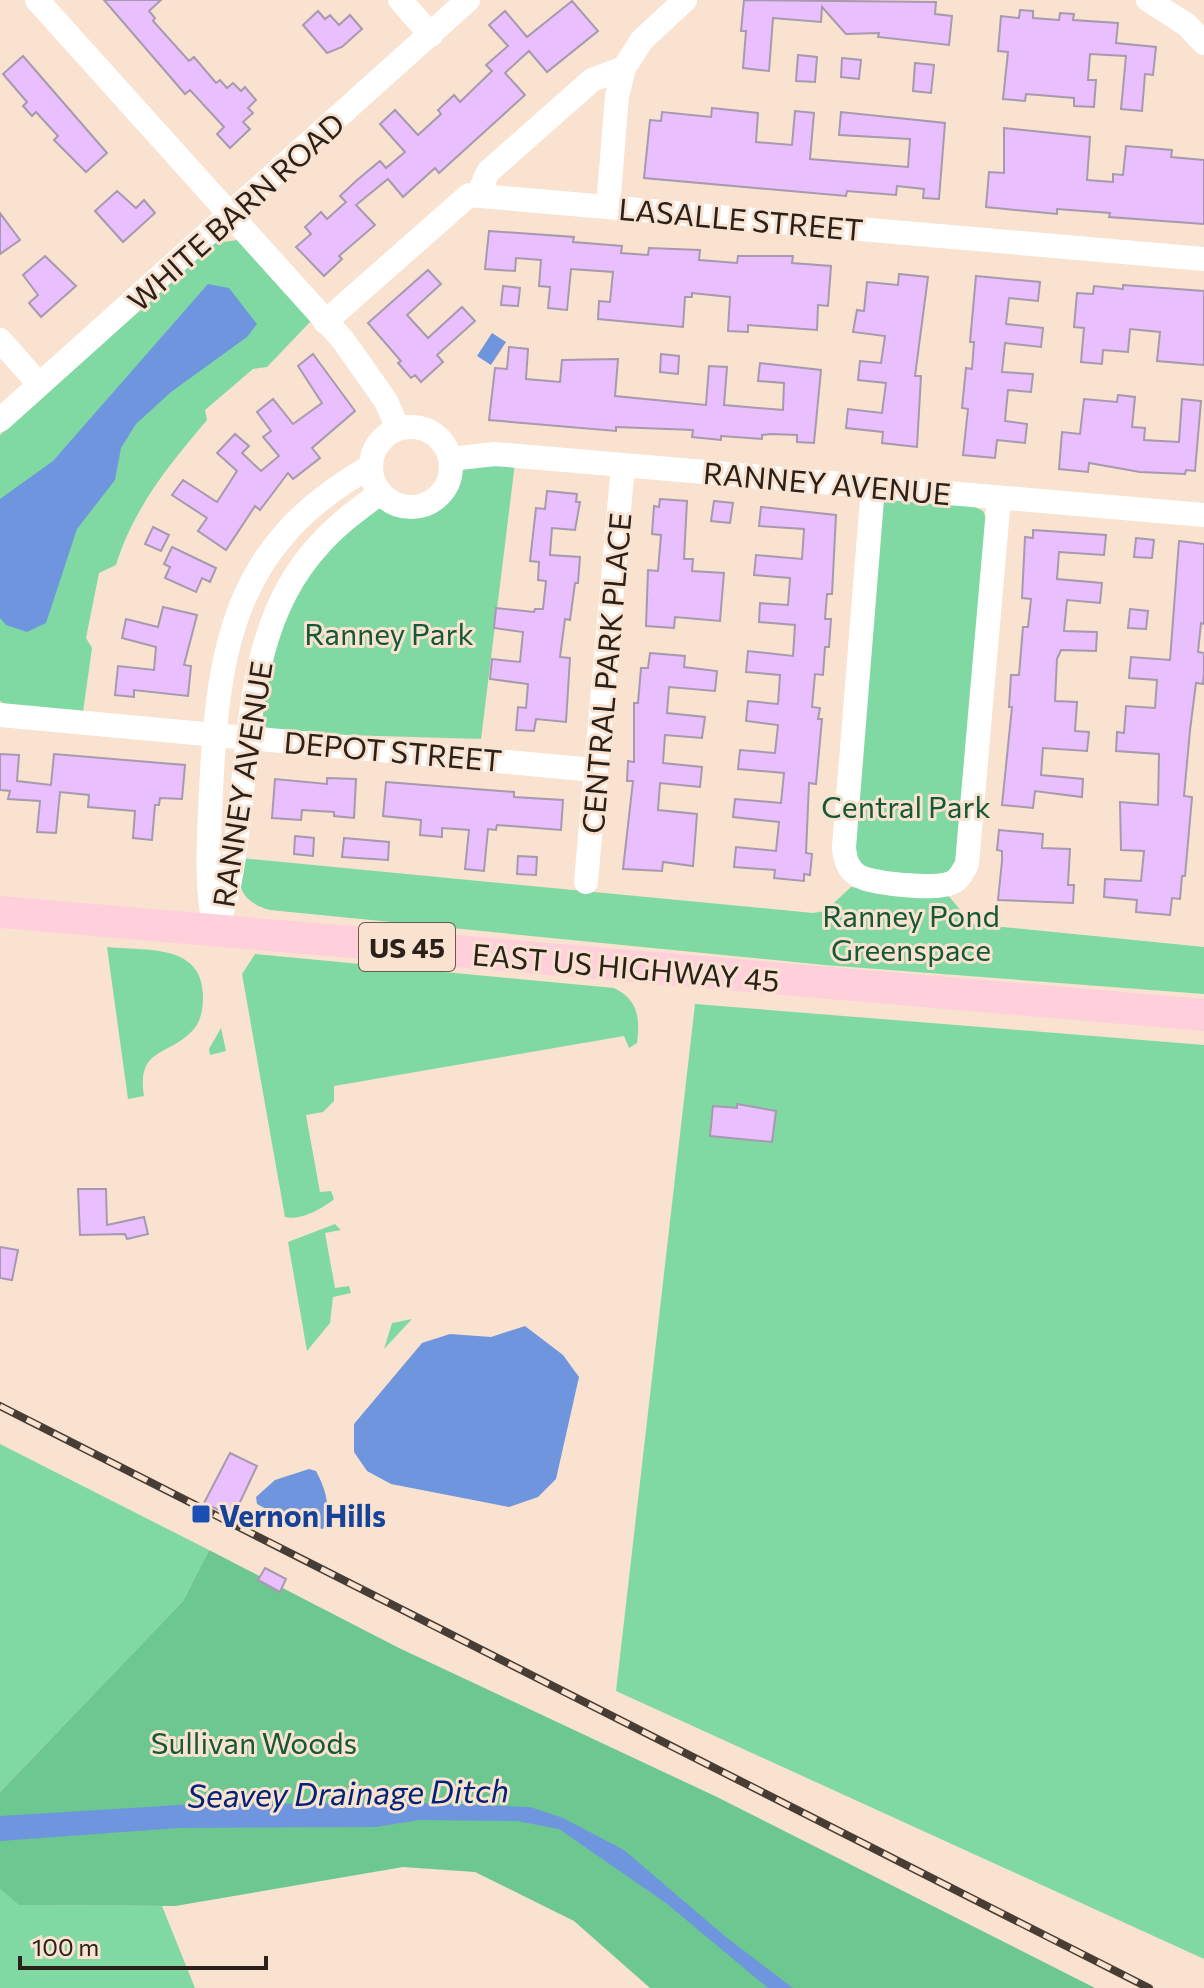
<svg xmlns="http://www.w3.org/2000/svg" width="1204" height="1988" font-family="Commissioner,sans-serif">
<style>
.green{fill:#80d9a3}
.forest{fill:#6cc791}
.water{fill:#6f95df}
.building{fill:#e9bffd;stroke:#a799ae;stroke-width:2}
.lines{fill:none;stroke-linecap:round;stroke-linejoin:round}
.minor{stroke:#fff;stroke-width:24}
.major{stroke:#ffcfdc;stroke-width:32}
.rail-casing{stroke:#483d35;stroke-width:8}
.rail{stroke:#f9e2d0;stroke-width:5;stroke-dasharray:15;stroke-linecap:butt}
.transit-dot{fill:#1a4fb4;stroke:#f9e2d0;stroke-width:3}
.labels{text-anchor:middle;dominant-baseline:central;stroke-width:6;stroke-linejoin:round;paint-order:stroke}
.shield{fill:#f9e2d0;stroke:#685b51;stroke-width:2}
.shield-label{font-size:28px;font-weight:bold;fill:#2a211b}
.street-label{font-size:30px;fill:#2a211b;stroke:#f9e2d0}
.park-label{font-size:30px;fill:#145836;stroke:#f9e2d0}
.transit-label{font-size:30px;font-weight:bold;fill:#164399;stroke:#f9e2d0;text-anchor:start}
.water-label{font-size:32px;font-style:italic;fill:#022377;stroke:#f9e2d0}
</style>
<rect width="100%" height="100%" fill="#f9e2d0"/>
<path class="green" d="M237,240l74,81 -44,46 -14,2 -48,41 2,10c-38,45 -73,87 -91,145l-17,8 -13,65 6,10 -9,64 -77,-7 -6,-4v-266l209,-191z
M515,463l-34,276 -205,-6 -12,-7 -6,-14 37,-130 80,-74 42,5 18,-9 12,-9 13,-31z
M885,499l88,7 10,5 3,7 -30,342 -7,11 -9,4 -76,-4 -15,-14 30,-350z
M240,858l573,55 12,-2 26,-24 96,7 25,30 232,23v47l-380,-29 -554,-55c-29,-8 -34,-24 -30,-52z
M107,947c38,4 95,-4 96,48 0,12 -1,24 -9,34 -24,28 -58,17 -50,67l-16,3z
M255,954l359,34c25,12 26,31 23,55l-8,5 -5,-12 -290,50v15l-11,11 -17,3 14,77 11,-1 3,8c-12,10 -34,22 -49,18l-43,-243z
M695,1004l509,41v914l-588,-268z
M221,1028l5,23 -16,4 -1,-6z
M335,1224l6,6 -16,3 10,55 14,-2 2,7 -18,4 -3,26 -23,28 -19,-109z
M412,1319l-28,30 8,-26z
M0,1444l209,106 -26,51 -183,191z
M0,1889l20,16 142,1 33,82h-195z"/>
<path class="forest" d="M209,1550l190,98 318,149 378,191h-445l-76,-67 -99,-49 -72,-5 -228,39 -156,-1 -19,-16v-97l183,-191z"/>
<path class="water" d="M208,284l21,4 28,36 -10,13 -76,55 -35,32 -15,24 -6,32 -38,49 -31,94 -19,9 -21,-7 -6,-7v-119l53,-38z
M492,333l14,9 -15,23 -14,-9z
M525,1326l38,29 16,22 -23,102 -18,18 -29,10 -118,-23 -24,-13 -13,-19v-28l68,-81 28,-9 41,3z
M309,1469l7,2c10,19 16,38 7,58l-37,-9 -29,-16 -1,-7 19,-17z
M427,1803l103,4 33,11 61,32 103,88 66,50h-25l-102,-85 -107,-74 -42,-8 -98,-1 -43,7 -198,1 -178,13v-25l196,-12z"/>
<path class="building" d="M104,0h57l-12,11 6,7 -2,3 36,40 5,-4 22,26 4,-3 7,8 6,-5 8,8 4,-4 11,13 -8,8 5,5 -10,9 7,7 -20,19 -13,-14 7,-7 -34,-37 -5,4z
M744,0l192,2 -1,12 17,2 -3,29 -71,-8 1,-4 -33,1 -24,-27 -1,15 -48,-4 -4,53 -26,-3 3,-37h-5z
M572,1l26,30 -51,41 -18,-21 -24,22 20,22 -86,78 -4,-5 -32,29 -15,-18 -32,26 19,20 -36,31 3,3 -18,17 -28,-29 15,-13 -6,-7 16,-15 6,7 19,-17 -6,-6 16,-15 24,-20 6,7 19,-16 -25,-28 15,-14 23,25 23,-21 -3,-4 16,-15 6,7 32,-31 -6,-6 22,-19 -19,-21 16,-14 22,26z
M1020,10l13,1v7l26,2 1,-7 14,1 -1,6 45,3 -2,20 40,4 -3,28 -8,-1 -3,37 -21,-2 5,-53 -36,-2 -2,26h8l-2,27 -20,-1v-8l-48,-4 -1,7 -22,-2 5,-47 -10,-1 3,-35 18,2z
M318,11l7,8 5,-4 9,10 11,-10 12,14 -20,18 -15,6 -24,-28z
M798,55l19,2 -2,25 -19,-1z
M23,56l84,97 -21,19 -32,-32 4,-4 -22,-24 -4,4 -9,-10 4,-4 -24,-28z
M842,58l19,2 -2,19 -18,-2z
M915,63l19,2 -3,28 -18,-2z
M712,108l46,5 -2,29 36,3 3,-34 19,2 -4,46 98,8 2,-28 -71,-4 2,-23 104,11 -6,76 -16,-1 1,-9 -27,-3 -1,9 -49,-4 -1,5 -202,-18 6,-58 11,1 1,-9 49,5z
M1004,128l86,9 -3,43 26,2v-8l10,1 3,-29 46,4 -1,7 33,3v64l-95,-7 1,-4 -53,-4v5l-71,-7 3,-35 15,1z
M117,191l19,17 8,-8 11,13 -32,29 -28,-31z
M0,213l20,27 -20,14z
M489,231l85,6 -1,5 49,4 -1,7 27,2 1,-7 51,2 -1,10 13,1 25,2 1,-7h55l-1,7 39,3 -3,40 -10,-1 -1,25 -69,-5v7l-20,-1 2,-34 -38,-4v4h-7l-2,30 -85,-8 1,-18 11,1 3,-30 -42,-3 -4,41 -19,-2 2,-21 -11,-1 2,-26 -25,-2 -1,13 -30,-2z
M45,256l31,30 -35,31 -12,-14 9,-8 -15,-20z
M428,270l13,14 -34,31 21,23 34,-31 13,14 -38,34 6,7 -22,20 -6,-7 -4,3 -13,-15 3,-2 -33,-38z
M899,274l29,3 -13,99h6l-4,71 -35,-4 1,-11 -37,-4 2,-19 34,4 4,-30 -28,-3 2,-19 21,2 4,-27 -32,-4 4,-22 7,1 3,-29 31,3z
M976,276l64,6 -2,19 -29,-3 -3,26 37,4 -2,19 -36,-4 -3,29 31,2 -2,18 -23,-2 -3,31 22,3 -2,19 -28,-3 -2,18 -32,-3 5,-46 -6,-1 4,-40 6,1 2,-27h-4z
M1123,285l81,6v74l-47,-4 3,-29 -30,-3 -2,23 -25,-2 -1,14 -21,-2 3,-34 -10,-1 3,-34 16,1 1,-8 29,3z
M503,286l17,2 -2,18 -17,-1z
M509,347l19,2 -2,30 34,3 2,-22 56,-1 -3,37 91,9 3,-39 18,1 -3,38 59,5 1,-27 -26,-2 2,-18 61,7 -7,73 -17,-1v-7l-26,-1 -9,1v4l-41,-3v4l-29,-3 1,-7 -77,-3v4l-127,-11 6,-52 12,1z
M313,354l42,57 -43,37 8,10 -27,21 -5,-6 -28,37 -5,-4 -29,44 -28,-19 9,-13 -35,-23 11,-15 34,22 20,-31 -20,-18 18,-19 14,12 -7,7 19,18 18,-15 -16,-19 8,-6 -14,-19 16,-13 20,25 29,-21 -24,-37z
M661,354l18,2 -1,18 -18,-2z
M1118,395l17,2 -3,30 13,1 -1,12 35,2 3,-43 19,2 -6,70 -9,-1 -1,4 -45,-2 -51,-9 -1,9 -29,-3 3,-37 18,2 4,-35 33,3z
M547,491l30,3 -1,8h4l-5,28 -23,-2 -2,27 30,2 -2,26h-3l-5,37 -5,-1 -5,38 10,1 -4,64 -30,-3 -2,12 -18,-1 2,-23 8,1 2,-24 -38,-5 2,-20 28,3 3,-30 -29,-4 2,-20 38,4 1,-3h8l3,-28 -8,-1 1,-18 -9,-1 6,-53 9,1z
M660,499l27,2 -3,58h9l-1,12 32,2 -4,48 -45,-4 -1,11 -28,-2 2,-56 10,1 3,-36 -9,-1 2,-28 5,1z
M714,501l19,2 -3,20 -19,-2z
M761,507l75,8 -4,79h-5l-2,25h6l-2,28h-4l-2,28 -8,-1 -3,33 8,1 -2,11h4l-6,65 -7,-1 -3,70 6,1 -2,21 -6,-1v7l-30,-3 1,-8 -41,-3 2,-20 40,4 3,-29 -46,-5 2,-18 46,4 3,-30 -46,-4 2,-19 35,3 3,-28 -32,-4 2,-20 30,3 2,-29 -34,-3 2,-21 45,5 2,-31 -36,-3 1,-19 28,2 2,-27 -36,-3 2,-20 46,4 2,-30 -45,-3z
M153,527l16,8 -8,16 -16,-7z
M1033,530l73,5 -2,20 -45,-3 -2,27 45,4 -2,20 -33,-3 -3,31 33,1 -1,19 -35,-1 -4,9 -2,42 22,1 -2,29 14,1 -2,19 -44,-3 -2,27 42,4 -1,18 -47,-6 -2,17 -31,-3 10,-98h-3l2,-32h8l4,-48h5l3,-28 -9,-1 3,-61 8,1z
M1136,538l18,2 -2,18 -18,-1z
M1179,541l25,3v80l-3,-1 -3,29 6,1v20l-1,11 -7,-1 -6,47 -6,66 8,1 -7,79h-3l-2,23 -8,-1 -2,17 -34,-3 1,-12 -33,-3 1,-18 36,2 3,-30 -23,-1 -1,-48 38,3 1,-51 -43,-3 1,-19 7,1 2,-27 29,2 2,-28 -28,-2 2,-21 39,3z
M172,547l44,21 -6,14 -8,-4 -6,14 -31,-14 5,-11 -6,-3z
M163,607l34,8 -13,50 7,1 -3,30 -54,-6v7l-19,-2 3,-29 36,4 2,-23 -34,-9 4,-19 32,8z
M1130,609l18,2 -2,18 -18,-1z
M650,653l35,3 -1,11 33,4 -2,20 -46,-4 -2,26 38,4 -3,21 -37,-3 -2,28 39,4 -2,20 -40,-4 -2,27 39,4 -4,52 -30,-4 -1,9 -39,-2 10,-88h-6l1,-20 6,1v-59h4l3,-35h7z
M0,754l19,1 -2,26 34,4 3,-31 131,11 -3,34 -22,-1 -1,7h-4l-3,35 -19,-2 2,-27 -47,-4 1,-12 -29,-3 -4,41 -19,-1 3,-31 -32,-2 2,-8 -10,-1z
M327,778l29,1 -2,39 -20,-2v-4l-32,-2 -1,10 -29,-2 3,-39 52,5z
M386,782l128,10v5l49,3 -2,30 -64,-5 -1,5 -8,-1 -4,42 -19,-2 4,-39 -27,-2v9l-22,-2 1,-15 -38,-4z
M999,830l44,4 -1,14 28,1 -2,36h6l-1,18 -75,-3 4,-39v-10l-5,-1z
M295,836l19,2 -1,18 -19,-2z
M344,838l45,4 -1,18 -46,-3z
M518,856l19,1 -1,18 -19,-1z
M737,1104l39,7 -4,31 -62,-6 3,-30 24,2z
M78,1189h28l1,36 37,-8 4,17 -21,5 -2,-5 -45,1z
M0,1247l18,3 -6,30 -12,-2z
M230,1453l27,13 -24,51 -29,-14z
M265,1568l21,11 -6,13 -22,-12z"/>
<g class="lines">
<path class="minor" d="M37,0l306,340 43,61 12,28
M400,0l31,35
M1148,0l39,25 17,18
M478,195l10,-23 104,-92 32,-12 18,-28 43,-40
M608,207l9,-111 7,-28
M325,322l144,-127 735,64
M0,340l39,44
M0,420l468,-420
M371 467a40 40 0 1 1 80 0a40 40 0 1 1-80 0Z
M450,459l45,-5 709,61
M873,487l-29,360c1,11 3,21 13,28 12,9 80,15 94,8 8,-3 12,-11 16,-19l32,-366
M0,715l594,55
M586,882l37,-417
M215,930c-10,-47 -6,-92 -4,-139 7,-145 23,-248 159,-324
M215,930c17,-40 19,-76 25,-119 11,-92 12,-194 79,-266 17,-20 40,-36 61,-52"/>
<path class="major" d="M0,912l1204,103"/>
<defs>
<path id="rail" d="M0,1406l1149,582"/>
</defs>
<use href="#rail" class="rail-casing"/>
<use href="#rail" class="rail"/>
</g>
<rect class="transit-dot" x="191" y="1504" width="20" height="20" rx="4"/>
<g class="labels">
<rect class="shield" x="359" y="923" width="96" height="48" rx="6"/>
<g class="shield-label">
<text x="407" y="947">US 45</text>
</g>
<g class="street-label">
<text transform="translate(235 211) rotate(-42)">WHITE BARN ROAD</text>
<text transform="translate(741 218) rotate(5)">LASALLE STREET</text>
<text transform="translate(827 482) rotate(5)">RANNEY AVENUE</text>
<text transform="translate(605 673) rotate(-85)">CENTRAL PARK PLACE</text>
<text transform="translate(393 750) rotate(5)">DEPOT STREET</text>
<text transform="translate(241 784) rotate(-81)">RANNEY AVENUE</text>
<text transform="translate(626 966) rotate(5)">EAST US HIGHWAY 45</text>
</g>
<g class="park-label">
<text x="389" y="632">Ranney Park</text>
<text x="906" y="805">Central Park</text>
<text x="911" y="914">Ranney Pond<tspan x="911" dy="34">Greenspace</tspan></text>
<text x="254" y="1741">Sullivan Woods</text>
</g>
<g class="transit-label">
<text x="219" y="1514">Vernon Hills</text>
</g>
<g class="water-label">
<text transform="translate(348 1792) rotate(-1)">Seavey Drainage Ditch</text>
</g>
</g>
<path d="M20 1956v12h246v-12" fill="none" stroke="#2a211b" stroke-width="4"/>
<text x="32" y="1956" font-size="24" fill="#2a211b" stroke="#f9e2d0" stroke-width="6" paint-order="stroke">100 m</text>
</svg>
